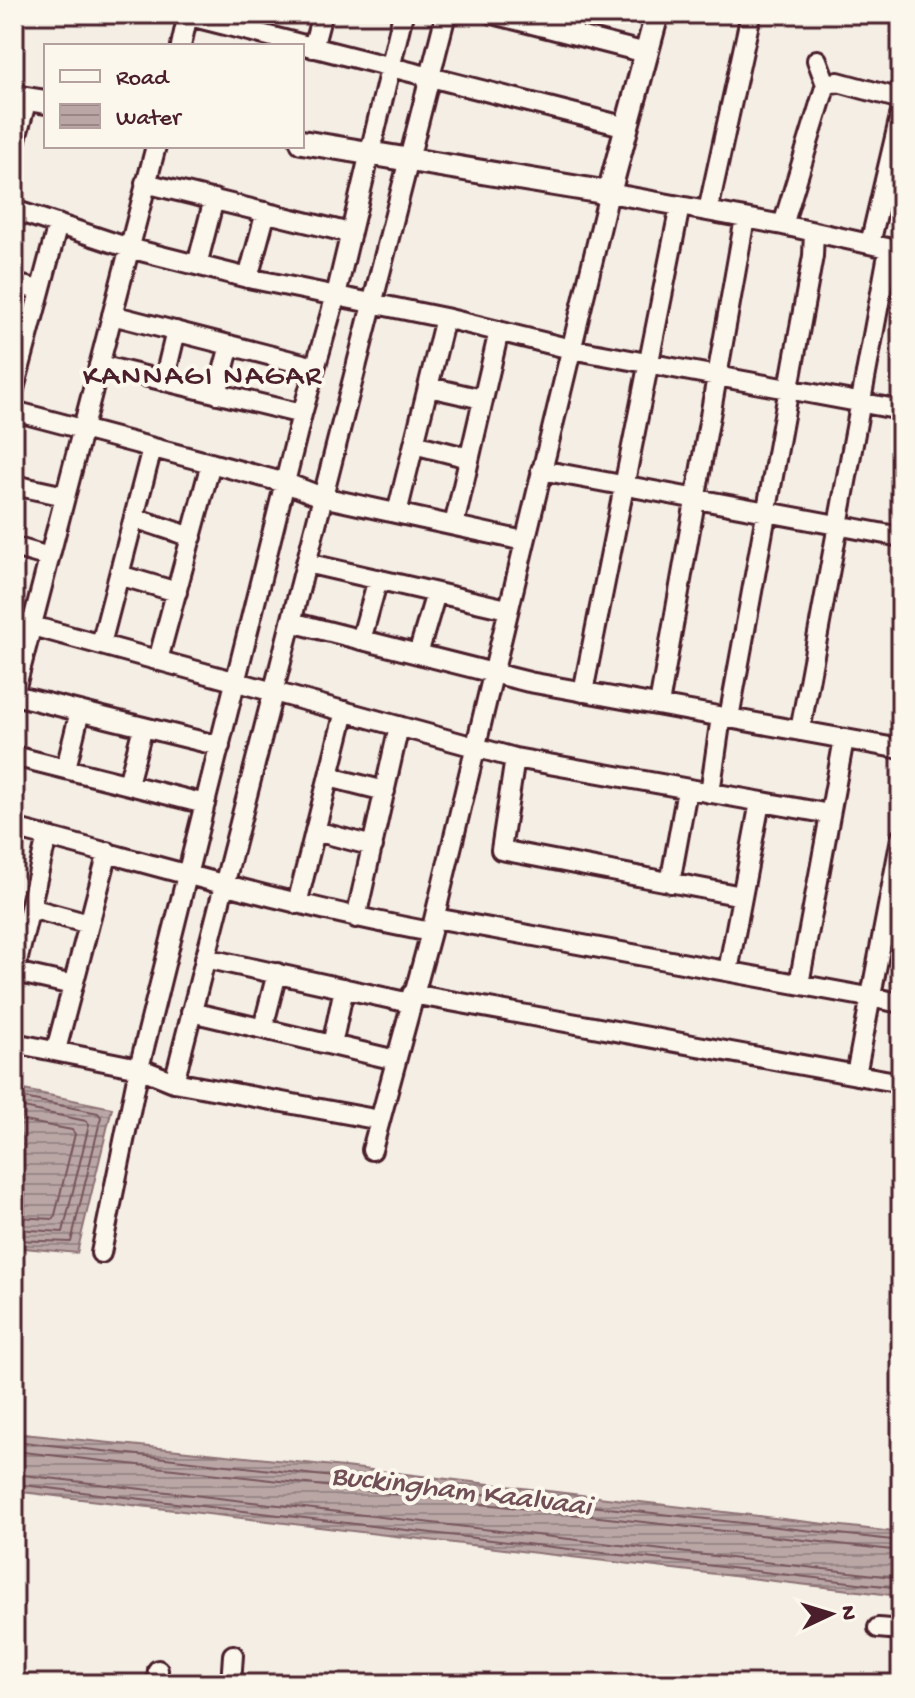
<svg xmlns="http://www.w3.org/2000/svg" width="915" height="1698" font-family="'Gochi Hand',sans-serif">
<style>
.water{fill:url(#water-rules);stroke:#8d7174;stroke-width:2}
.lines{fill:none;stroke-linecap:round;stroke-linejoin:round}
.shore{stroke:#77555c;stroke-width:2}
.minor-casing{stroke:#4a1f2b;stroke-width:24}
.tertiary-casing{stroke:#4a1f2b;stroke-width:28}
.minor{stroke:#fbf7ec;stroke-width:18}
.tertiary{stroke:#fbf7ec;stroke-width:22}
.labels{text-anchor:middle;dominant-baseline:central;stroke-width:8;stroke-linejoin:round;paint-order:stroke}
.neighbourhood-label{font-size:30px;letter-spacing:2px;fill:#4a1f2b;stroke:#fbf7ec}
.water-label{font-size:30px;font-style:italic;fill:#714f56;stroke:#fbf7ec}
</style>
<defs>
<pattern id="water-rules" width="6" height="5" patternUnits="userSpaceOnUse" patternTransform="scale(2)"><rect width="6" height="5" fill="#baa7a5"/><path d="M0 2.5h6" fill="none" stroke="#998787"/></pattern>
</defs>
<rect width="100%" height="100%" fill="#f4eee4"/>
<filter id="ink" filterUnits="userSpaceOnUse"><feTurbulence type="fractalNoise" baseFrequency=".0125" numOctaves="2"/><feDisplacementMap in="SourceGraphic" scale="16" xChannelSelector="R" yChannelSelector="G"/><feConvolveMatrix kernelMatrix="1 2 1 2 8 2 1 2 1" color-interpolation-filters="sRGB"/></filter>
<g filter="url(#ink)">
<path class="water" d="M14,1088l98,20 -35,145 -63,-6z
M14,1433l349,36 538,64v63l-887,-105z"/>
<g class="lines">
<path class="shore" d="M14,1096l84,17 3,4 -30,125 -57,-2
M14,1106l72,15 3,4 -26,107 -49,-3
M14,1119l58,11 3,4 -21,85 -40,-2
M14,1441l887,100
M14,1451l887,100
M14,1474l887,104
M14,1484l887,104"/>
<defs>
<path id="minor" d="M182,14l445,113
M493,14l153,39
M571,34l5,-20
M181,46l7,-32
M313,48l9,-34
M817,60l9,24
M14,146l13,-47
M145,183l205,50
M14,210l115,38 119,30 197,40 126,31 330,61
M708,211l43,-197
M783,225l43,-141 12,-2 63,17
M870,244l31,-132
M197,265l17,-66
M248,278l18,-66
M14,284l26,6
M112,315l203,52
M99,365l203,49
M164,381l12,-50
M429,387l53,12
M14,389l44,-165
M217,394l13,-49
M14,411l272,72 36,14 202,44
M414,444l55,14
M541,470l360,67
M14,485l51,11
M397,513l48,-195
M134,518l58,19
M454,525l45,-194
M14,547l35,10
M306,563l201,46
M119,575l58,17
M14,621l501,137 315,56
M291,622l238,60 372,67
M361,640l17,-61
M101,644l51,-196
M418,654l18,-61
M158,660l53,-197
M583,692l97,-486
M14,694l142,-548
M14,695l206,51
M659,705l86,-487
M729,718l84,-462 1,-24
M800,731l89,-482
M14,756l191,48
M515,758l-14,92 241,46
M66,768l14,-57
M329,777l56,14
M128,784l15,-57
M710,793l11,-76
M14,828c139,36 276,78 417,104
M315,831l58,15
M670,883l17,-93
M297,904l48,-193
M30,908l59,16
M356,918l43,-192
M435,918l466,85
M205,958l205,45
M728,971l32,-169
M15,972l58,13
M14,975l33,-138
M799,984l45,-245
M412,994l489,89
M191,1012l205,48
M263,1028l14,-55
M14,1043l125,25 163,-654 34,-119 67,-281
M332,1045l12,-57
M56,1050l52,-198
M856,1075l45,-237
M174,1082l272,-1068
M372,1150l59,-218 178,-739 174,32 118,26
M101,1253l38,-185 35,14 206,38
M878,1628l23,2
M157,1684l1,-14
M231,1684l2,-29"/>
<path id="tertiary" d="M14,97l32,5
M302,142l307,51 48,-179"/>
</defs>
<use href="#minor" class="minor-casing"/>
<use href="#tertiary" class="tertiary-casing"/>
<use href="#minor" class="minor"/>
<use href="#tertiary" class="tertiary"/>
</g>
</g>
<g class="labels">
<g class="neighbourhood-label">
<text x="203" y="378">KANNAGI NAGAR</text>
</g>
<g class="water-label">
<text transform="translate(461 1493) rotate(7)">Buckingham Kaalvaai</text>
</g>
</g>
<rect width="915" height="1698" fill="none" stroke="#fbf7ec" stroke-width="48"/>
<rect x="24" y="24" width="867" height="1650" fill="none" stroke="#4a1f2b" stroke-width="3" filter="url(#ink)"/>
<rect x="44" y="44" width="260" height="104" fill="#fbf7ec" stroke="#b4a19f" stroke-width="2"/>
<rect x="60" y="70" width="40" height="12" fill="#fbf7ec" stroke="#b4a19f" stroke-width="2"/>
<text x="116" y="84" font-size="24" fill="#4a1f2b">Road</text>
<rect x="60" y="104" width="40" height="24" fill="url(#water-rules)" stroke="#b4a19f" stroke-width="2"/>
<text x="116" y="124" font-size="24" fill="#4a1f2b">Water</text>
<g transform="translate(831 1614) rotate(86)" stroke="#fbf7ec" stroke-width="6" paint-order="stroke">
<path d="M0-6L14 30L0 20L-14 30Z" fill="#4a1f2b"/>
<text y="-12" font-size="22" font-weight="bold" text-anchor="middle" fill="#4a1f2b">N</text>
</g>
</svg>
